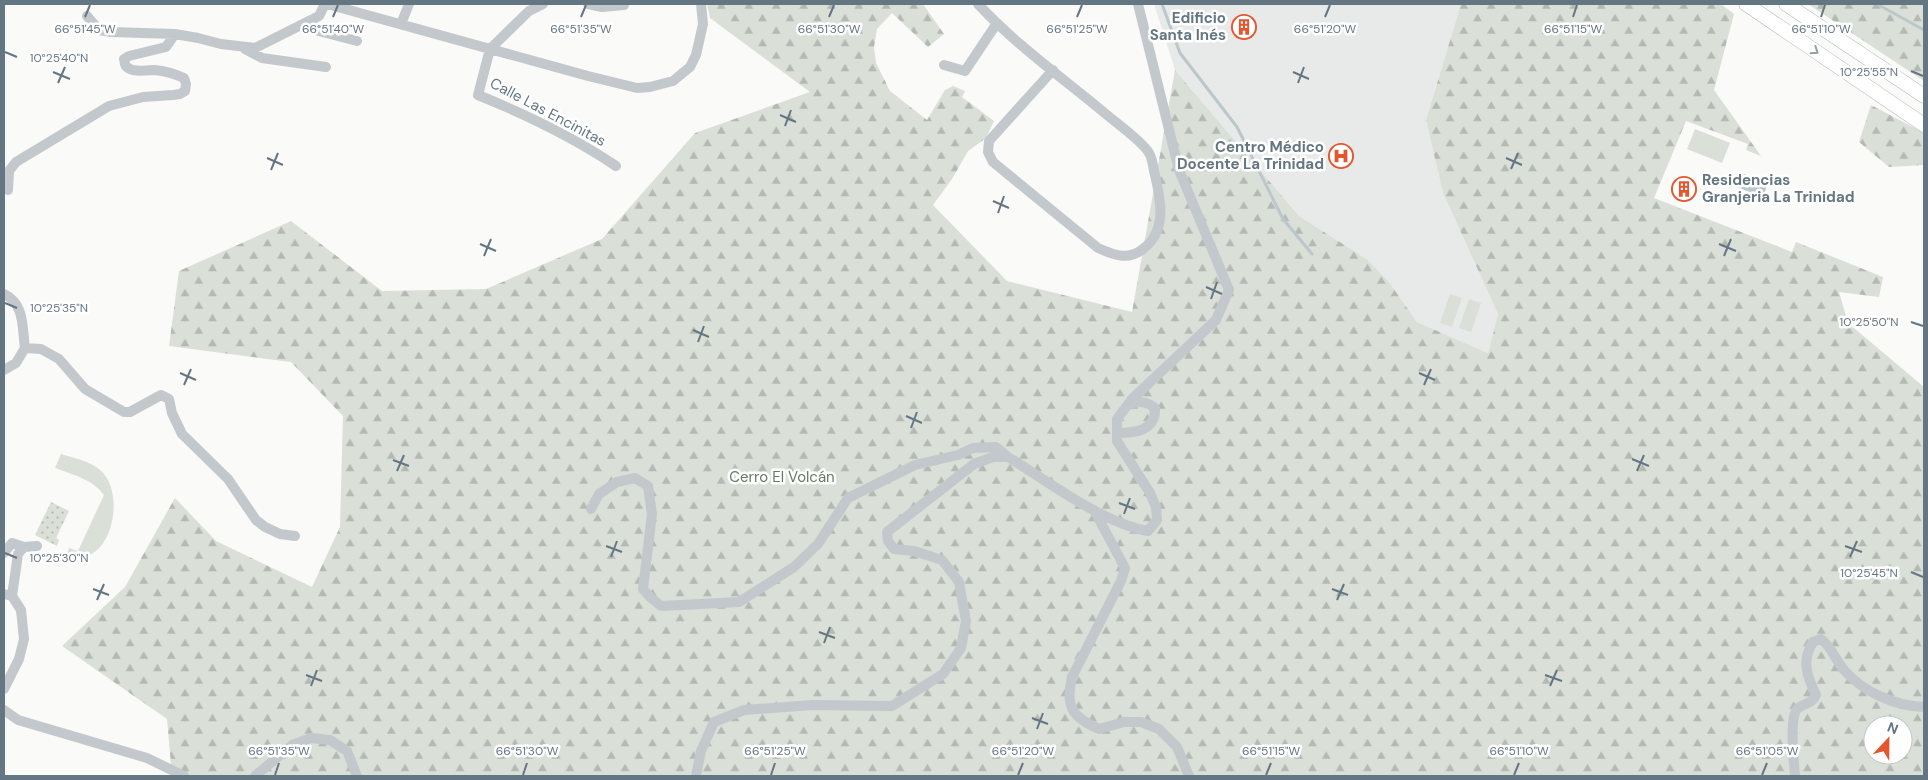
<svg xmlns="http://www.w3.org/2000/svg" width="1928" height="780" font-family="'DM Sans',sans-serif">
<style>
.built{fill:#e8e9e9}
.grass{fill:url(#grass-dots)}
.forest{fill:url(#forest-firs);fill-rule:evenodd}
.garden{fill:#dadfd7}
.water{fill:#bbc7cb}
.lines{fill:none;stroke-linecap:round;stroke-linejoin:round}
.stream{stroke:#bbc7cb;stroke-width:3}
.secondary-casing{stroke:#b3babf;stroke-width:15}
.minor{stroke:#c3c8cc;stroke-width:10}
.secondary{stroke:#fff;stroke-width:14}
.oneway{stroke:#939fa8}
.ticks{fill:none;stroke:#657683;stroke-width:2}
.labels{text-anchor:middle;dominant-baseline:central;stroke-width:5;stroke-linejoin:round;paint-order:stroke}
.poi-label{font-size:15px;font-weight:bold;fill:#657683;stroke:#fff;text-anchor:end}
.street-label{font-size:15px;fill:#657683;stroke:#fff}
.park-label{font-size:15px;fill:#687a64;stroke:#fff}
.ticks-label{font-size:12px;text-anchor:middle;fill:#657683;stroke:#fff;stroke-width:5;stroke-linejoin:round;paint-order:stroke}
</style>
<defs>
<pattern id="grass-dots" width="8" height="8" patternUnits="userSpaceOnUse" patternTransform="scale(1.25)"><rect width="8" height="8" fill="#dadfd7"/><path d="M2 2h.1M6 6h.1" fill="none" stroke="#b4b9b4" stroke-width="1.8" stroke-linecap="round"/></pattern>
<pattern id="forest-firs" width="22" height="20" patternUnits="userSpaceOnUse" patternTransform="scale(1.25)"><rect width="22" height="20" fill="#dadfd7"/><path d="M5 1l3.5 6h-7zM16 11l3.5 6h-7z" fill="#b4b9b4"/></pattern>
</defs>
<rect width="100%" height="100%" fill="#fafaf8"/>
<path class="built" d="M1154,4h307l-35,116 17,73 55,121 -10,39 -71,-31 -28,-40 -21,-22 -69,-44 -124,-146z"/>
<path class="grass" d="M51,502l18,9 -13,27 3,2 -2,6 -22,-11z"/>
<path class="forest" d="M707,4h216l21,30 -16,13 -36,-34 -15,16 -3,18 2,16 14,28 37,29 18,-30 8,-4 12,5 -3,6 32,24 -8,17 -18,13 -16,28 -19,26 74,76 125,31 43,-242 124,146 69,44 21,22 28,40 71,31 10,-39 -55,-121 -17,-73 35,-116h260l13,10 -20,76 47,66 -15,-6 2,-6 -62,-23 -32,77 138,54 4,-10 87,35 -4,20 -40,-5 9,31 76,64v389h-1752l-5,-57 -105,-73 63,-59 50,-89 41,43 96,46 28,-60 3,-111 -52,-54 -122,-16 10,-75 112,-50 91,70 104,-2 116,-50 93,-106 115,-41 -100,-74zM1873,725h30v30h-30z
M1808,4h116v77z
M1871,105l53,28v32l-35,2 -30,-25z"/>
<path class="garden" d="M1695,129l35,14 -8,20 -35,-14z
M1450,294l12,4 -10,29 -12,-4z
M1469,299l12,4 -10,29 -12,-4z
M61,454c13,4 29,7 39,16 24,19 15,82 -17,87 -5,1 -11,-2 -16,-2l2,-7 9,3 26,-56c-12,-16 -30,-20 -49,-27z"/>
<path class="water" d="M1742,173l26,10 -5,14 -26,-10z"/>
<g class="lines">
<path class="stream" d="M1162,4l18,49 57,74 46,92 29,35
M1877,4l47,26"/>
<defs>
<path id="secondary" d="M1746,4l178,121
M1786,4l138,92"/>
</defs>
<use href="#secondary" class="secondary-casing"/>
<path class="minor" d="M327,4l261,72 49,12 13,-1 23,-6 17,-14 6,-12 7,-31 -2,-20
M543,4l-14,7 -39,38 -12,46c49,20 95,42 138,71
M588,4l14,3 22,-2
M978,4c38,41 86,75 129,111 11,9 36,27 42,38 4,6 4,16 6,22 6,26 12,56 -12,74 -15,12 -29,6 -45,-1l-105,-86 -5,-10 1,-11 64,-71
M87,16l12,14 12,2 64,2 23,4 23,6 34,4 64,-32 6,-12
M305,24l10,6 42,11
M401,24l8,-20
M245,49l17,9 64,9
M944,65l21,6 32,-48
M8,190l1,-19 7,-9 93,-56 34,-9 30,-2 7,-1 5,-3 1,-7 -2,-6c-9,-4 -19,-7 -29,-8 -7,0 -22,3 -28,-3 -3,-2 -2,-5 -3,-8l5,-3 37,-9 9,-13
M4,294c21,10 18,33 21,54
M4,370l12,-7 9,-15 16,1 18,10 26,30 39,23h6l31,-17 8,4 3,14 10,21 46,45 28,41 9,7 15,7 15,2
M1117,433c18,0 39,-2 38,-25 -9,-7 -16,-7 -26,-4
M591,509l8,-15 18,-12 18,-4 13,8 4,28 -9,75 7,8 11,9 78,-4 55,-35 24,-23 30,-46 67,-33 43,-10 15,-7 23,-1 12,10
M1094,510l31,58 -4,13 -49,96c-7,30 0,40 27,52l25,-7h17l18,7 18,18 12,29
M4,553l8,-10 12,4
M4,594l8,2 9,14 3,29 -5,20 -15,30
M12,596l6,-42 6,-7 13,-1
M4,710l14,10 129,38 37,18
M255,776l37,-31 19,-7 19,2 17,11 10,25
M696,776l5,-25 13,-29 30,-12 68,-5 80,1 51,-32 18,-26 5,-27 -7,-39 -17,-22 -28,-9 -20,-2 -6,-8 -1,-9 87,-68 19,-7h15c41,25 94,66 140,74l9,-11 -1,-13 -6,-14 -33,-52v-22l15,-20 84,-79 13,-30 -50,-120 -41,-166
M1795,776c-1,-13 -6,-57 2,-67 6,-6 16,-5 19,-14 -9,-19 -15,-34 -3,-53l8,-3c10,7 15,22 23,31 19,22 51,36 80,37"/>
<use href="#secondary" class="secondary"/>
</g>
<defs><path id="oneway-chevron" d="M-2-3.5L2.5 0L-2 3.5" fill="none" stroke-width="1.6" stroke-linecap="round" stroke-linejoin="round" transform="scale(1.25)"/></defs>
<use class="oneway" href="#oneway-chevron" transform="translate(1815 51) rotate(34)"/>
<path class="ticks" d="M85,17l5,-12M333,17l5,-12M581,17l5,-12M829,17l5,-12M1077,17l5,-12M1325,17l5,-12M1573,17l4,-12M1821,17l4,-12M5,52l12,5M1911,71l12,5M53,72l17,7M1293,72l16,7M58,83l7,-16M1298,83l6,-16M780,115l16,7M785,126l6,-16M267,158l16,7M1506,158l16,7M1511,169l7,-16M271,170l7,-17M993,201l16,7M998,213l6,-17M480,244l16,7M1719,244l17,7M484,256l7,-17M1724,256l7,-17M1206,287l16,7M1211,299l6,-17M5,303l12,5M1911,322l12,4M693,330l16,7M698,342l6,-16M180,373l16,7M1419,373l16,7M184,385l7,-16M1424,385l7,-16M906,416l16,7M911,428l6,-16M1632,459l17,7M393,460l16,6M397,471l7,-16M1637,471l7,-16M1119,503l16,6M1124,514l6,-16M606,546l16,6M1845,546l17,6M5,553l12,5M611,557l6,-16M1850,557l7,-16M1911,572l12,5M93,589l16,6M1332,589l16,6M97,600l7,-16M1337,600l7,-16M819,632l16,6M824,643l6,-16M306,675l16,6M1545,675l17,6M311,686l6,-16M1550,686l7,-16M1032,718l16,6M1037,729l6,-16M275,775l4,-12M523,775l4,-12M771,775l4,-12M1018,775l5,-12M1266,775l5,-12M1514,775l5,-12M1762,775l5,-12"/>
<defs>
<symbol id="building-ring" viewBox="-11 -11 22 22"><circle r="9.5" fill="#fff" stroke="#e4572e" stroke-width="1.5"/><path d="M-4-6H4V6H1V3H-1V6H-4ZM-2.5-4.3h1.7v1.8h-1.7ZM.8-4.3h1.7v1.8H.8ZM-2.5-1h1.7V.8h-1.7ZM.8-1h1.7V.8H.8Z" fill="#e4572e"/></symbol>
<symbol id="hospital-ring" viewBox="-11 -11 22 22"><circle r="9.5" fill="#fff" stroke="#e4572e" stroke-width="1.5"/><path d="M-5-5h3v3.5h4V-5h3V5h-3V1.5h-4V5h-3Z" fill="#e4572e"/></symbol>
</defs>
<g fill-rule="evenodd">
<use href="#building-ring" x="1230" y="13" width="28" height="28"/>
<use href="#hospital-ring" x="1327" y="142" width="28" height="28"/>
<use href="#building-ring" x="1670" y="175" width="28" height="28"/>
</g>
<g class="labels">
<g class="poi-label">
<text x="1226" y="18">Edificio<tspan x="1226" dy="17">Santa Inés</tspan></text>
<text x="1324" y="147">Centro Médico<tspan x="1324" dy="17">Docente La Trinidad</tspan></text>
<text x="1702" y="180" text-anchor="start">Residencias<tspan x="1702" dy="17">Granjeria La Trinidad</tspan></text>
</g>
<g class="street-label">
<text transform="translate(548 112) rotate(28)">Calle Las Encinitas</text>
</g>
<g class="park-label">
<text x="782" y="477">Cerro El Volcán</text>
</g>
</g>
<g class="ticks-label">
<text x="333" y="33">66°51'40"W</text>
<text x="581" y="33">66°51'35"W</text>
<text x="829" y="33">66°51'30"W</text>
<text x="1077" y="33">66°51'25"W</text>
<text x="1573" y="33">66°51'15"W</text>
<text x="1821" y="33">66°51'10"W</text>
<text x="85" y="33">66°51'45"W</text>
<text x="1325" y="33">66°51'20"W</text>
<text x="59" y="62">10°25'40"N</text>
<text x="1869" y="76">10°25'55"N</text>
<text x="59" y="312">10°25'35"N</text>
<text x="1869" y="326">10°25'50"N</text>
<text x="59" y="562">10°25'30"N</text>
<text x="1869" y="577">10°25'45"N</text>
<text x="279" y="755">66°51'35"W</text>
<text x="527" y="755">66°51'30"W</text>
<text x="775" y="755">66°51'25"W</text>
<text x="1023" y="755">66°51'20"W</text>
<text x="1271" y="755">66°51'15"W</text>
<text x="1519" y="755">66°51'10"W</text>
<text x="1767" y="755">66°51'05"W</text>
</g>
<rect width="1928" height="780" fill="none" stroke="#657683" stroke-width="10"/>
<g transform="translate(1888 740) rotate(22)"><circle r="24" fill="#ffffff" stroke="#c1c8cd"/>
<path d="M0-4L9 19L0 12L-9 19Z" fill="#e4572e"/>
<text y="-8" font-size="14" font-weight="bold" text-anchor="middle" fill="#657683">N</text>
</g>
</svg>
